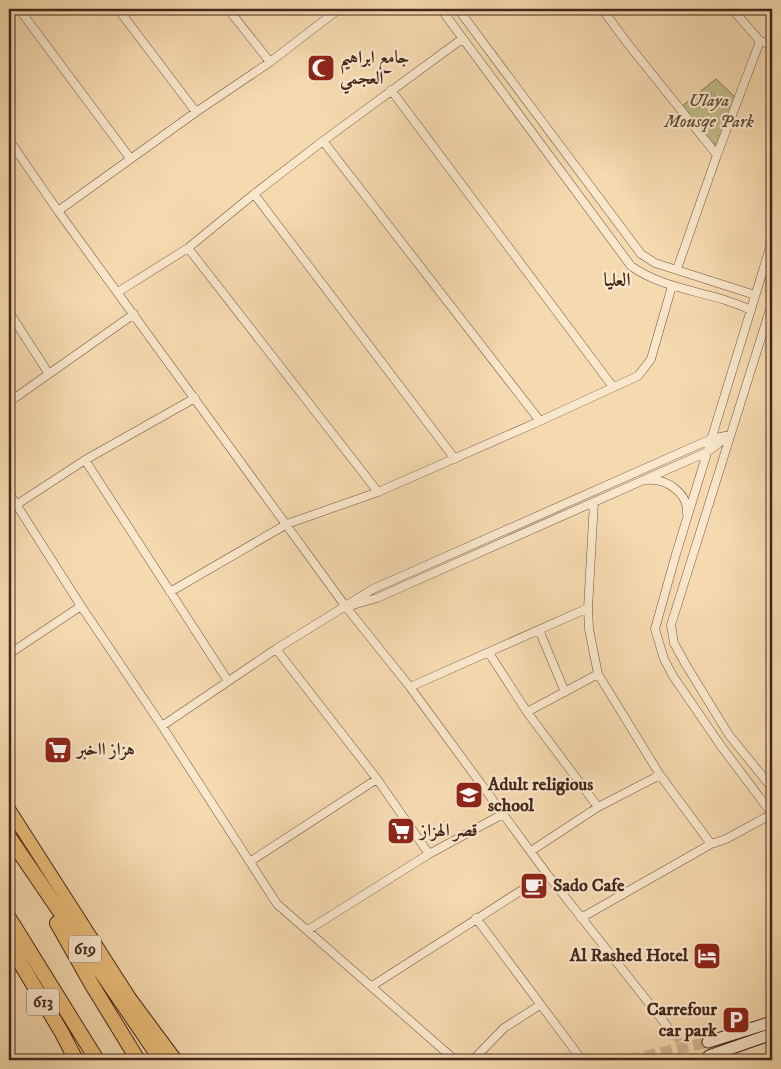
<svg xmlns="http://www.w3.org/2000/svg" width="781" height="1069" font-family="'IM FELL DW Pica',Amiri,serif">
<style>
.park{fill:url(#park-tufts);stroke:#827252}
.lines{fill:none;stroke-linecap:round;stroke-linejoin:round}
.minor-tunnel{stroke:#d2b692;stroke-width:8;stroke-dasharray:8 4;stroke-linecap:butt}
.secondary-tunnel{stroke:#d2b692;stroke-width:11;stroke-dasharray:11 5.5;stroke-linecap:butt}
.minor-casing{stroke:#705441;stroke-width:9}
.secondary-casing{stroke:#43271c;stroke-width:13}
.primary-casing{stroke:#43271c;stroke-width:14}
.motorway-casing{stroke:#43271c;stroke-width:16}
.minor{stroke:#f9e7cb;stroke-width:8}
.secondary{stroke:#f9e7cb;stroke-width:11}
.primary{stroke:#ebbd78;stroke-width:12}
.motorway{stroke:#ebbd78;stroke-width:14}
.labels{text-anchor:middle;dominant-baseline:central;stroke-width:4.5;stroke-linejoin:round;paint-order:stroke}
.shield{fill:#f9e7cb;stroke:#7a6150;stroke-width:1}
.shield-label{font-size:16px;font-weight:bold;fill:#43271c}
.poi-label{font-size:18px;font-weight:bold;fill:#43271c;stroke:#f9e7cb;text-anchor:start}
.park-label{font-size:18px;font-style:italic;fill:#624d37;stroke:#f9e7cb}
.neighbourhood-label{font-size:19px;font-weight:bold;fill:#43271c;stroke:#f9e7cb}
</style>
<defs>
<pattern id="park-tufts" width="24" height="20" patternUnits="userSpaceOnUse" patternTransform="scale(1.25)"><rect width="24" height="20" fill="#c0be88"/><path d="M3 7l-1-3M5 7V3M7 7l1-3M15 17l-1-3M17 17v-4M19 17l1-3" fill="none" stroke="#a6a375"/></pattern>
</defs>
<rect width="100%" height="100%" fill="#f6daaf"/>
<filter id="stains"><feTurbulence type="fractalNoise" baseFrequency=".004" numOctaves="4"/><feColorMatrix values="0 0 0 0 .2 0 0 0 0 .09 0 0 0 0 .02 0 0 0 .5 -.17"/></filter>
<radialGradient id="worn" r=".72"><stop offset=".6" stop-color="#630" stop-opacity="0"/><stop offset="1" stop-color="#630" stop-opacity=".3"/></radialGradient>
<path class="park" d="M716,79l19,18 -18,58 -36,-48z"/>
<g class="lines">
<path class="minor-tunnel" d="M667,1026l17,21"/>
<path class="secondary-tunnel" d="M629,1060l79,-18
M687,1060l22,-4"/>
<defs>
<path id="minor" d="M19,9l111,149
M118,9l78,103
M228,9l42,53
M339,9l-69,53 -74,50 -138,99 288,396 64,80 137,187 120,152
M441,9l190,257c28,20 62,24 94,34 9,3 17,6 26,10
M458,9l183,245 14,9 100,32
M602,9l26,35 89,111
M732,9l28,32 12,4
M391,90l222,297
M9,140l49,71
M323,141l217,280
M254,194l201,265
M772,241l-96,313 -21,75 9,30 9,17 48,70 51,68
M188,248l190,244
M677,269l40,-114 43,-114
M118,292l70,-44 66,-54 69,-53 139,-102
M772,303l-101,322 3,18 12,22 43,70 43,53
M9,312l40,62
M9,402l125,-88
M85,460l143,221
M647,480c18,-2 41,12 40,33
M9,493l72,113
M594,502l-6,106 1,21 9,45 62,101 51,69
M16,505l69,-45 110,-62
M170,592l117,-68 91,-32 162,-71 98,-45 13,-17 21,-73
M539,630l26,62
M276,649l101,130 52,75
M489,653l38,59 71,95
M9,654l72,-48 81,120 114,-77 97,-60 338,-150 19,-4 -23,17 -330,146 -31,9
M410,687l178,-79
M527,712l71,-38
M162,726l115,178 178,156
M531,851l67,-44 62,-32
M251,861l126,-82
M476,918l106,142
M581,918l130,-74 15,-5 46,-25
M308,930l121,-76 74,-40
M372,986l175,-112
M473,1060l31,-32 36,-23"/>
<path id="secondary" d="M708,1042l64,-20
M709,1056l63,-22"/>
<path id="primary" d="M9,809l121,189 46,62"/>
<path id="motorway" d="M9,837l152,223
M9,918l88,142
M57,923l35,62 46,75
M9,944l53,89 14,27"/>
</defs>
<use href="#minor" class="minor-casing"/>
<use href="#secondary" class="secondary-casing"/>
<use href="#primary" class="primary-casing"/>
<use href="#motorway" class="motorway-casing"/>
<use href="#minor" class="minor"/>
<use href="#secondary" class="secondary"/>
<use href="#primary" class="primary"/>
<use href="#motorway" class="motorway"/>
</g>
<defs>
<symbol id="mosque-square" viewBox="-11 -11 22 22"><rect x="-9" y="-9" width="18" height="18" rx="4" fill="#8f2418" stroke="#f9e7cb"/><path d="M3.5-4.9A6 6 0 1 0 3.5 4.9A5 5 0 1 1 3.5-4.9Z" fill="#fff"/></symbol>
<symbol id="supermarket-square" viewBox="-11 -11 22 22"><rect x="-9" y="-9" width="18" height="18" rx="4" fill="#8f2418" stroke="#f9e7cb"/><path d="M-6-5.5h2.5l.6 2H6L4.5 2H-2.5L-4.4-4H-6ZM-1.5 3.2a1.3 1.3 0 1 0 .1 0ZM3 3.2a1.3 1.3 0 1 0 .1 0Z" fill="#fff"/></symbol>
<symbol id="school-square" viewBox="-11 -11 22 22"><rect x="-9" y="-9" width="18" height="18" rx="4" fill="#8f2418" stroke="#f9e7cb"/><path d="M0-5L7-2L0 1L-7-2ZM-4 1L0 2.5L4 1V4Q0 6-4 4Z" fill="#fff"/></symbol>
<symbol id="cafe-square" viewBox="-11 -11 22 22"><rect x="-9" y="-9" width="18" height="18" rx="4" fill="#8f2418" stroke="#f9e7cb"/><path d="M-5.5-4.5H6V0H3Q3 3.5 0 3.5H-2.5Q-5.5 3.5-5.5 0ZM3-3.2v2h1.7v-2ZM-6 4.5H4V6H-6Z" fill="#fff"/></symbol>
<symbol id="hotel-square" viewBox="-11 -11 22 22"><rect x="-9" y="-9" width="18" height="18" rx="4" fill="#8f2418" stroke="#f9e7cb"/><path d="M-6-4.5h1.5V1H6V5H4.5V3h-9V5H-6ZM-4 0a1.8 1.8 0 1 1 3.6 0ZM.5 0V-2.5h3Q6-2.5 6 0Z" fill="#fff"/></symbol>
<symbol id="parking-square" viewBox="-11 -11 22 22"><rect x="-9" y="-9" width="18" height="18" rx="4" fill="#8f2418" stroke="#f9e7cb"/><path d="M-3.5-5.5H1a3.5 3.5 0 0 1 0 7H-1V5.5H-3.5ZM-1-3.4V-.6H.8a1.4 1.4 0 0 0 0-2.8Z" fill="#fff"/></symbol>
</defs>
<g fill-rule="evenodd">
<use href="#mosque-square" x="305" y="52" width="32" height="32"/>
<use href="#supermarket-square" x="42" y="734" width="32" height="32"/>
<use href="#school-square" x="453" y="779" width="32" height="32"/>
<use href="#supermarket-square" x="385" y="815" width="32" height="32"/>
<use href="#cafe-square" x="518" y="870" width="32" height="32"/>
<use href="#hotel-square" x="691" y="940" width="32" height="32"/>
<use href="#parking-square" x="720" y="1004" width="32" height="32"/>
</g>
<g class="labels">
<g class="shield">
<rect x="69" y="935.5" width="32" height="27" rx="4"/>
<rect x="27" y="988.5" width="32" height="27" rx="4"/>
</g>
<g class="shield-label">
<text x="85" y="949">619</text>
<text x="43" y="1002">613</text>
</g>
<g class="poi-label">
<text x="340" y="58">جامع ابراهيم<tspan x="340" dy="21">العجمي</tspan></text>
<text x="77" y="750">هزاز ااخبر</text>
<text x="488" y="785">Adult religious<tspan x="488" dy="21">school</tspan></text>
<text x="420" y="831">قصر الهزاز</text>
<text x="553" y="886">Sado Cafe</text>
<text x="688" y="956" text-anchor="end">Al Rashed Hotel</text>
<text x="717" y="1010" text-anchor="end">Carrefour<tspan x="717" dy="21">car park</tspan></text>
</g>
<g class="park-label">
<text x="709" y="101">Ulaya<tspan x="709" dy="21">Mousqe Park</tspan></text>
</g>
<g class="neighbourhood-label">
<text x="617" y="280">العليا</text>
</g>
</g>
<rect width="781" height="1069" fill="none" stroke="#f6daaf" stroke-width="30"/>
<rect x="10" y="10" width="761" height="1049" fill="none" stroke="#43271c" stroke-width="2.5"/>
<rect x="15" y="15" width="751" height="1039" fill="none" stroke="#43271c"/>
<rect width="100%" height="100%" filter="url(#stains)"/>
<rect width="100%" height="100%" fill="url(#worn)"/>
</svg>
